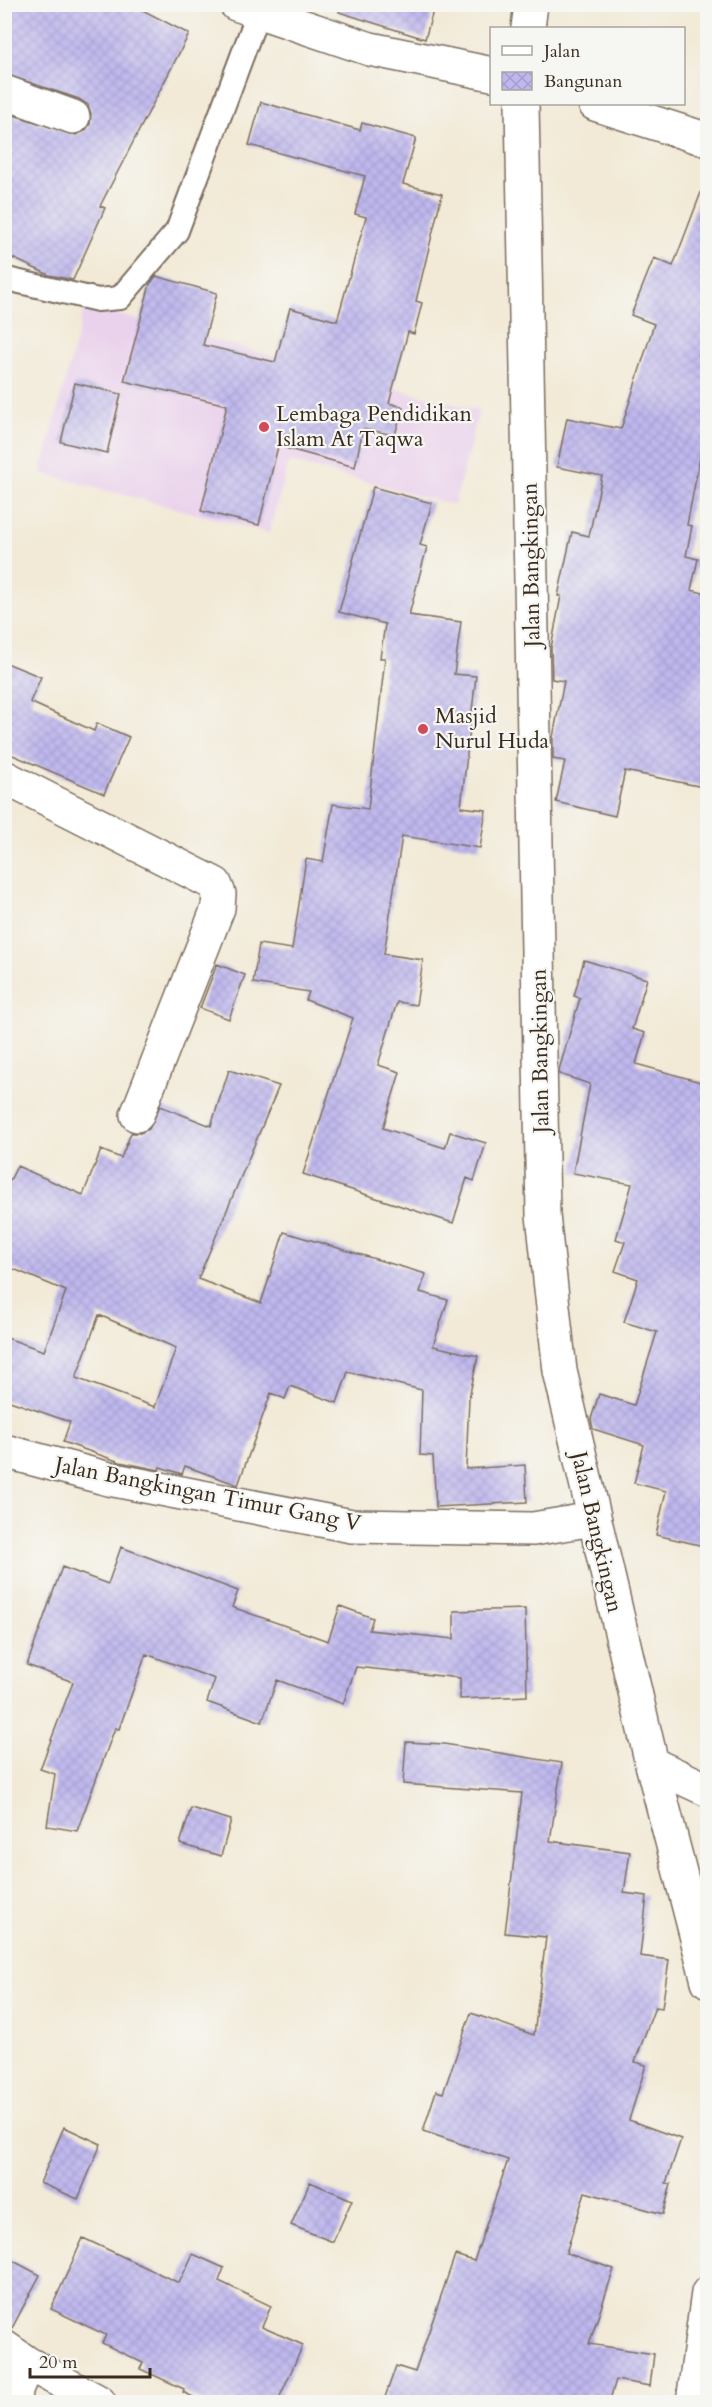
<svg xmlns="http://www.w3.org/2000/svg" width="712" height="2407" font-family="Cardo,serif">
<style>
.built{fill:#ead1ec}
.building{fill:url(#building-cross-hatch);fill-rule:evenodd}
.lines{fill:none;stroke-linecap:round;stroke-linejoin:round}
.lane-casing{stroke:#7b6d5f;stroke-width:26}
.street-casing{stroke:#7b6d5f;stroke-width:36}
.secondary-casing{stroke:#7b6d5f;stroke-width:36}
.lane{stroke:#fff;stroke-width:22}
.street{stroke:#fff;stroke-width:33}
.secondary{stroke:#fff;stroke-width:33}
.poi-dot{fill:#d1495b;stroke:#f6f6f2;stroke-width:2}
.labels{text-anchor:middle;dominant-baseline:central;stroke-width:4.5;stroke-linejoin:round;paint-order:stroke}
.poi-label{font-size:22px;fill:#3b2a1e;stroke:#f6f6f2;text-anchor:start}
.street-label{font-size:22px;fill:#3b2a1e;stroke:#f6f6f2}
</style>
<defs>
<pattern id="building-cross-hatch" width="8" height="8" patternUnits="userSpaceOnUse" patternTransform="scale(1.5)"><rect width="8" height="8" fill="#bfb8ee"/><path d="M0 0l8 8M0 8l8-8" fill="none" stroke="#a59ecc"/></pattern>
</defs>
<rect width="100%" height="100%" fill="#f6f6f2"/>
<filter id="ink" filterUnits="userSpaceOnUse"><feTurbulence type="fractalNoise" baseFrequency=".0167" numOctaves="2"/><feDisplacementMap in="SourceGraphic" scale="12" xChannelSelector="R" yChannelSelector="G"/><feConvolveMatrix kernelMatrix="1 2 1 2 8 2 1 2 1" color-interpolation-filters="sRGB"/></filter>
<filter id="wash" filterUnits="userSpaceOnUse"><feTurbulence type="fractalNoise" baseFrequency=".008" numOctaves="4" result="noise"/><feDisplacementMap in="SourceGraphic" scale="24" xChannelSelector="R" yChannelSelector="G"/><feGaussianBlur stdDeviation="1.35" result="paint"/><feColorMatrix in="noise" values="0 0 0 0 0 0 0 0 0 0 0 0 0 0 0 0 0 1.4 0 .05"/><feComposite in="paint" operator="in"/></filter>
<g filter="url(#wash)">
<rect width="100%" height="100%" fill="#f2ead7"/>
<path class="built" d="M85,306l394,105 -25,94 -165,-44 -20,72 -228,-60z"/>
<g id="blocks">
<path class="building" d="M4,4h127l58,30 -89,172 5,2 -32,72 -24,-5 -45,-21v-142l72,23 9,-4 5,-7 1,-10 -3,-9 -9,-6 -75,-25z
M340,4h95l-10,35 -86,-27z
M261,102l99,28 2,-7 54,15 -13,46 39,10 -26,107 6,2 -8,31 -6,-2 -19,71 14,4 -8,28 -32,-6 -8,38 -77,-21 -19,79 -58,-14 26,-106 -103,-24 26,-97 6,-8 61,17 -14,52 72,17 15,-54 47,13 29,-104 -11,-3 10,-38 -116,-31z
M705,182h3v234l-21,109 5,1 -6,30 12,3 -7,31 17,4v194l-83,-17 -10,45 -59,-14 9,-41 -12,-2v-22l11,-56 -12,-2 -1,-31 10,-52h-3l14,-64 17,4 13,-60 -45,-9 10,-49 54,11 33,-105 -23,-9 23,-57 19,8z
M75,383l46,11 -14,59 -46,-11z
M373,487l59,16 -12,42 7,2 -18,68 52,7 -7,52 22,2 -15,131 25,3 -6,38 -78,-12 -18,118 39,6 -7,45 -19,-3 -19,63 22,7 -17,56 62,20 5,-16 36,11 -12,38 -7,-3 -14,45 -150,-49 50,-156 -47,-18 3,-8 -56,-9 6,-39 33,5 14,-90 17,3 10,-58 35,5 17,-151h-5l5,-34 -46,-12z
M4,662l37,15 -11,25 64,29 3,-8 32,14 -25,57 -96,-41 -4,6z
M584,960l63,19 -15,50 13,4 -9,31 72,20v463l-52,-12 10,-44 -32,-8 10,-38 -51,-16 -2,-10 8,-25 35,11 23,-73 -33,-10 14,-43 -23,-8 10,-29 -9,-3 16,-55 -59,-11 17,-89 -31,-10v-4l21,-72 -6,-2z
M217,964l28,11 -16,44 -29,-11z
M229,1070l50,16 -81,193 63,24 23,-71 142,42 -6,18 28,8 -15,46 45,10 -9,42 -3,71 59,-4 2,37 -91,5 -3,-51 -13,-1 2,-65 -74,-18 -11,31 -47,-17 -5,13 -14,-6 -33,92 -53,-19 -3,8 -22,-7 -1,3 -39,-8 -57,-20 7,-20 -66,-23v-62l40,14 22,-60 -62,-26v-72l13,-27 66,29 18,-45 20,8 10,-25h9l9,-4 11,-23 51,20zM99,1315l77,33 -21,59 -79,-29z
M121,1547l117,44 -6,16 96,34 12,-35 33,12 -4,12 85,9v-28l71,-2 2,87 -67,3v-21l-104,-11 -13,37 -66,-24 -15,42 -55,-20 8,-23 -69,-25 -27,75 -4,-1 -38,103 -30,-5 8,-52 -15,-5 33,-87 -46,-17 35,-98 46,17z
M406,1742l38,2 118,19 -12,78 80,11 -6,41 23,3 -7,60 29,4 -7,48 -7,-1 -20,55 11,3 -17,55 52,19 -15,44 5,1 -8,30 -78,-22 -19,61 48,16 -25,75 65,10 -4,32 -34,-6 -7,23h-226l13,-37 19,6 40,-117 19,6 34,-101 -85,-29 13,-40 7,2 28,-80 63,22 12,-98 -41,-4 17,-140 -119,-9z
M191,1808l40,12 -10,36 -41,-12z
M64,2127l37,17 -23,55 -38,-16z
M310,2182l42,18 -19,42 -42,-17z
M83,2238l96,45 14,-29 31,14 -5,13 52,25 -9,21 41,18 -26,58h-72l-22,-11 1,-3 -44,-20 3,-6 -41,-20 4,-8 -55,-26z
M4,2256l36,19 -29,55 -7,-2z"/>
</g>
</g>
<g filter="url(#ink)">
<use href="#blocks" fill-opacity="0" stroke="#7b6d5f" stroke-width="1.5"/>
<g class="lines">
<defs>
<path id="lane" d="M7,279l91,21 22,-2 57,-67 81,-218"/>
<path id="street" d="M236,4l134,45 122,25
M4,92l69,25
M595,104l113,36
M4,777l211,107 4,10 -1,14 -81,207
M4,1451l105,28 243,47 181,3 60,-10
M652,1764l56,26
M4,2347l23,16 72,39
M11,2402l16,-39"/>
<path id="secondary" d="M528,28l3,-24
M522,104l21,1111 17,156 92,393 56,217
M693,2402l15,-109"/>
</defs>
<use href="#lane" class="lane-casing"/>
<use href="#street" class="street-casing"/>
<use href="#secondary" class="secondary-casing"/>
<use href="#lane" class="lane"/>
<use href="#street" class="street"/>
<use href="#secondary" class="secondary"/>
</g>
</g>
<g class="poi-dot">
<circle cx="264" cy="427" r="6"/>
<circle cx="423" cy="729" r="6"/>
</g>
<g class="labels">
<g class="poi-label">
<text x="276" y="414">Lembaga Pendidikan<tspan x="276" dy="25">Islam At Taqwa</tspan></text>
<text x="435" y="716">Masjid<tspan x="435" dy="25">Nurul Huda</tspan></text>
</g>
<g class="street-label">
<text transform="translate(531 565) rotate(-91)">Jalan Bangkingan</text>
<text transform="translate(540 1051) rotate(-91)">Jalan Bangkingan</text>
<text transform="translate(208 1494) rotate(11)">Jalan Bangkingan Timur Gang V</text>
<text transform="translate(597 1532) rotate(77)">Jalan Bangkingan</text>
</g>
</g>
<rect width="712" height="2407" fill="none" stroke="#f6f6f2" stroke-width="24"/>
<rect x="490" y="27" width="195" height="78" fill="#f6f6f2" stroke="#aba49d" stroke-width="1.5"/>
<rect x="502" y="46" width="30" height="9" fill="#ffffff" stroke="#aba49d" stroke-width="1.5"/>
<text x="544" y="57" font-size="18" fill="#3b2a1e">Jalan</text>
<rect x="502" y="72" width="30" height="18" fill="url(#building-cross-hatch)" stroke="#aba49d" stroke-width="1.5"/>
<text x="544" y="87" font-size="18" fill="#3b2a1e">Bangunan</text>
<path d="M30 2368v9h120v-9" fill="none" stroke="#3b2a1e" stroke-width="3"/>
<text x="39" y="2368" font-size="18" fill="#3b2a1e" stroke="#f6f6f2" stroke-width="4.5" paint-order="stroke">20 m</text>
</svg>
